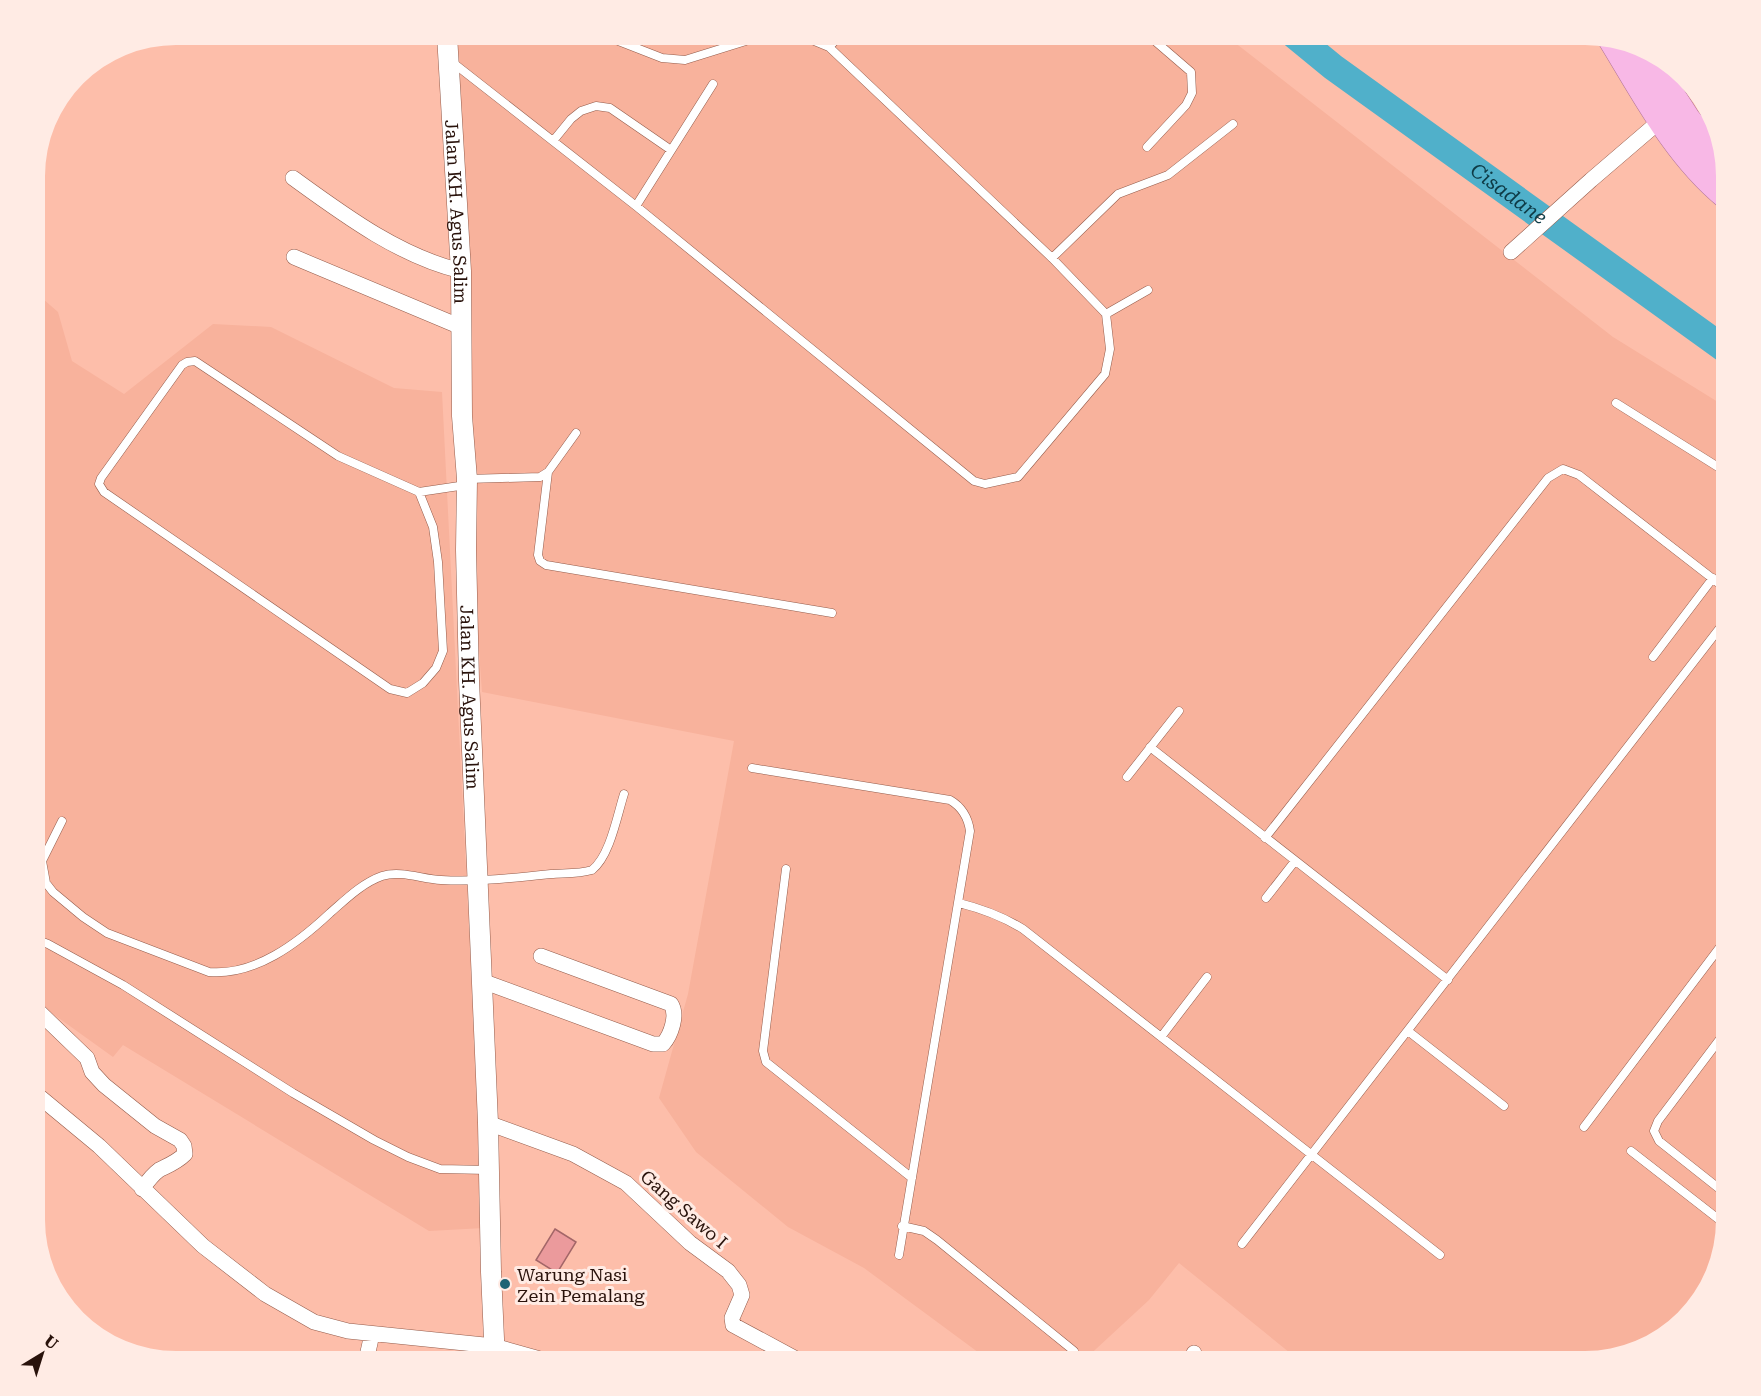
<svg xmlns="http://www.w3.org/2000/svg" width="1761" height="1396" font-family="'Roboto Serif',serif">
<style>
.built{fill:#f8b29c}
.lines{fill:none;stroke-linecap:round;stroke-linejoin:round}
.river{stroke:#50b0ca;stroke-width:27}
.building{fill:#eb9a9c;stroke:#a36668;stroke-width:1.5}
.service-casing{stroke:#945c4b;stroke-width:9}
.minor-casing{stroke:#945c4b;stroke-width:16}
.tertiary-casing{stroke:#945c4b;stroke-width:21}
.trunk-casing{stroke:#af7295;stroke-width:27}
.service{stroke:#fff;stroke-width:8}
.minor{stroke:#fff;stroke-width:15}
.tertiary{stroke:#fff;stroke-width:20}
.trunk{stroke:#f8b8e6;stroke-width:26}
.poi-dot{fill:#1f6475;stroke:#ffebe4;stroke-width:2}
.labels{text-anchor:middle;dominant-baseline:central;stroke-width:6;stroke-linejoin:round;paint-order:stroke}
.street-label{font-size:18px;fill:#29120b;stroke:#ffebe4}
.poi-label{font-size:18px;fill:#29120b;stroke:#ffebe4;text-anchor:start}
.water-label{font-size:20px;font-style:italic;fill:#0e3b46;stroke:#ffebe4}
</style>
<rect width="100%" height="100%" fill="#fdbeaa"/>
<path class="built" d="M457,35h768l388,302 113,70v814l-7,45 -27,47 -45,34 -62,14h-285l-121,-98 -30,37 -66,61h-93l-126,-93 -76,-41 -92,-75 -37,-54 29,-104 46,-253 -252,-49 -22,-300z
M35,292l23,20 14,49 52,33 89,-70 58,3 123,61 48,4 42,836 -55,3 -306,-186 -10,12 -78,-56z"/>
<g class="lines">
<path class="river" id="s1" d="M1294,35l39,32 393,283"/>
</g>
<path class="building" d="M555,1229l21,13 -19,31 -21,-13z"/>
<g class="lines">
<defs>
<path id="service" d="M603,35l59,23 23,2 80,-25
M792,35h8l29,12 12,-12
M452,62l184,144 338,275 11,3 33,-7 87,-103 5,-25 -4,-35 -54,-56 -223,-211
M553,141l18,-22 10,-8 15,-5 14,2 61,42
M1147,147l39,-42 6,-12 -1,-21 -43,-37
M636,206l77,-122
M1052,258l66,-64 50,-19 65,-51
M1106,314l42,-24
M1616,403l110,69
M548,472l-10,83 2,6 6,4 286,48
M467,479l73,-2 8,-5 28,-39
M419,492l14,35 5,35 5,89 -7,17 -13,15 -16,10 -17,-4 -286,-197 -5,-8 2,-6 81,-113 5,-3 8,-1 143,95 81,36 47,-7
M1653,657l60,-79
M1150,747l298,233
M752,768l198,32c12,7 18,17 20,31l-71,424
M1127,777l52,-66
M62,821l-20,40 4,22 7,9 30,25 24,16 102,39c46,4 89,-29 121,-59 15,-13 32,-30 52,-37 18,-6 40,3 59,4 36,2 73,-2 110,-6 13,-1 28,0 41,-4 18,-14 25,-54 32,-76
M1265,838l283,-360 15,-9 16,6 147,114
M786,869l-23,182 3,11 146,116
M1266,898l29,-37
M959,903c24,6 43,13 64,26l417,326
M35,939l13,5 75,41 170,108 81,47 34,17 32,12 48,1
M1408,1031l96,75
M1161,1037l46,-60
M1584,1127l142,-188
M1631,1151l95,74
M1726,1194l-67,-53 -5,-10 4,-10 68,-90
M902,1226l22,5 13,9 137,111
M1242,1244l484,-624"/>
<path id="minor" d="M293,178c51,37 106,78 168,93
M1511,252l80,-72 70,-60
M294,257l167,70
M482,981l171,63h10c8,-9 15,-29 8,-40l-130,-48
M35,1008l52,50 5,14 12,13 51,41 25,14 4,6 1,8c-8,8 -16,11 -26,16 -7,5 -12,12 -17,19
M35,1093l64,53 104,100 62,48 49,28 34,9 146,15 53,15
M488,1123l85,31 53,29 64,60 38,28 11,14 3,10 -10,23 1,7 67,36
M1194,1353l1,8
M366,1361l6,-27"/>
<g id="tertiary">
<path id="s2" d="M447,35l14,236 1,145 5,63 -1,71 3,130 19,443 3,149 4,89"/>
</g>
<path id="trunk" d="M1611,39c33,54 65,116 115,157
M1642,49l46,71 35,41"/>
</defs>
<use href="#service" class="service-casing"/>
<use href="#minor" class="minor-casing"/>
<use href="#tertiary" class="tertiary-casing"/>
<use href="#trunk" class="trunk-casing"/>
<use href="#service" class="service"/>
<use href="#minor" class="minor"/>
<use href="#tertiary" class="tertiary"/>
<use href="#trunk" class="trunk"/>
</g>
<circle class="poi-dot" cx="505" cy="1284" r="6"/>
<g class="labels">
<g class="street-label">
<text stroke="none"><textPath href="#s2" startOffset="177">Jalan KH. Agus Salim</textPath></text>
<text stroke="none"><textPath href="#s2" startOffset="663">Jalan KH. Agus Salim</textPath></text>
<text transform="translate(684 1209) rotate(41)">Gang Sawo I</text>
</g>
<g class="poi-label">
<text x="517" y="1274">Warung Nasi<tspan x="517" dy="21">Zein Pemalang</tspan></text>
</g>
<g class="water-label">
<text stroke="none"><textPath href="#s1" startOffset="267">Cisadane</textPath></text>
</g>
</g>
<path d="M0 0H1761V1396H0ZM176 45H1585A131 131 0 0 1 1716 176V1220A131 131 0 0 1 1585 1351H176A131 131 0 0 1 45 1220V176A131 131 0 0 1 176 45Z" fill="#ffebe4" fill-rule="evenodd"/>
<g transform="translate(42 1354) rotate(38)" stroke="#ffebe4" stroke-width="4.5" paint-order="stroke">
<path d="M0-4.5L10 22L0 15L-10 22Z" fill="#29120b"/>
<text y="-9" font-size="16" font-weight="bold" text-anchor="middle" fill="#29120b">U</text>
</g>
</svg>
